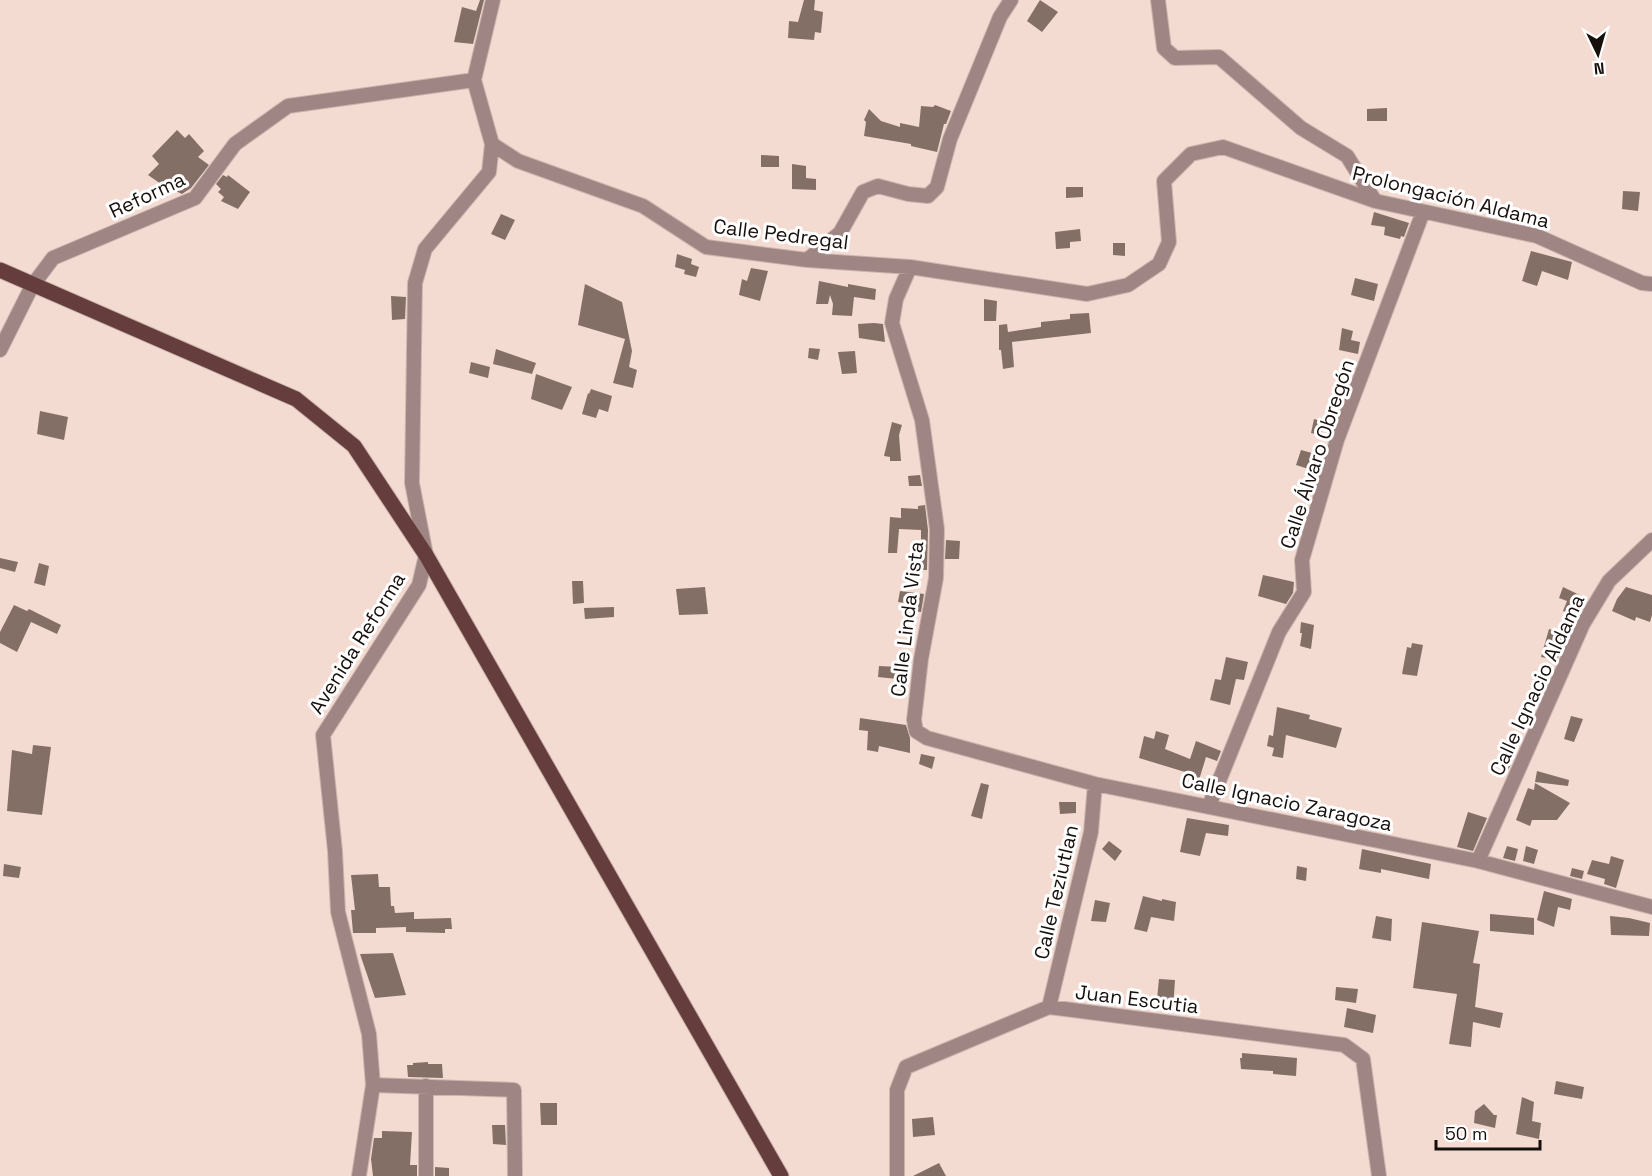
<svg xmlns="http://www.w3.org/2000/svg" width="1652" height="1176" font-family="'Space Grotesk',sans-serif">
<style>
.building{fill:#846f66}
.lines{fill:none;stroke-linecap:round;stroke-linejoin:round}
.minor-casing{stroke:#cbb6ae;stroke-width:16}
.major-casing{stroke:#cbb6ae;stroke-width:17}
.minor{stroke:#9f8685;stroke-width:14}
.major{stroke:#653d3c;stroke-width:15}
.labels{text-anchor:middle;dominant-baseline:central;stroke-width:6;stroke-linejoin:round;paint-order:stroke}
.street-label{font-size:20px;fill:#170f0c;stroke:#fff}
</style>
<rect width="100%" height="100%" fill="#f3dbd2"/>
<path class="building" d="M480,0h4l-11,44 -19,-2 8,-35 14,4z
M804,0h11l-1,10 9,2 -2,21 -6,-1 -1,8 -26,-2 1,-17 9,1z
M1040,0l18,12 -16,20 -15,-11z
M935,105l16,6 -5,13h-2l-7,28 -26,-6v-2l-47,-8 2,-14 -2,-2 5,-11 12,12 19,6v-4l19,4 2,-21 12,1z
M1387,108v13h-20v-12z
M177,130l8,8 4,-4 15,17 -6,6 11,8 -18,23 -9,6 -21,-10 -13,-9 11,-11 -7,-8z
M761,155l18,1v11h-18z
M792,164l14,2v12l10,1v11l-24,-1z
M223,175l4,2 1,-2 22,17 -12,17 -17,-8 3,-4 -6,-5 3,-3 -5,-5z
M1066,187h17v10l-17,1z
M1623,191l17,1 -2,19 -16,-2z
M1374,212l35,11 -5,14 -3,-1 -1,3 -16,-4 1,-8 -14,-2z
M501,214l14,6 -10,20 -14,-6z
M1080,229l1,12 -11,1v6l-14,1 -1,-17z
M1113,243h12v13l-12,-1z
M1531,251l41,11 -4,18 -26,-9 -5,15 -15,-5z
M677,254l15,5 -1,5 8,3 -3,10 -12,-3 1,-4 -10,-3z
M751,268l17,3 -8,30 -21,-6 3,-16 5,2z
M1355,278l23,6 -4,17 -23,-6z
M819,281l29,6v-3l28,5 -1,11 -21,-3 -2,19 -20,-1 1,-11 -3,-9 -2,9h-12z
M585,284l37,18 10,49 -3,16 8,3 -4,18 -20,-5 12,-44 -47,-14z
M391,296l15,1 -1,22 -13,1z
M984,299l13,2 -1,20h-12z
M1089,313l2,20 -79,9 2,25 -11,2 -2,-19h-2v-25l8,-1 1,8 33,-5v-5l29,-3v-5z
M874,323l9,1 2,18 -26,-4 -1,-14z
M1342,328l11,3 -2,9 9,2 -2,12 -19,-4z
M809,348l11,1 -2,11 -10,-2z
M496,349l40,14 -4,11 -39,-10z
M855,351l2,22 -15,1 -4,-22z
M471,362l19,5 -2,11 -19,-5z
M536,374l36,13 -10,23 -31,-11z
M591,389l21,7 -4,16 -9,-3 -3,9 -14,-4 6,-21 1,1z
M40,411l28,6 -4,23 -27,-6z
M1314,419l11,3 -4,13 -10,-2z
M892,422l10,3 -3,10 2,26h-11v-4l-6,-1z
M1301,450l22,6 -5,16 -22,-7z
M920,475l2,11h-13l-1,-10z
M925,505l3,25 -1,40h-16v-14h10v-26l-22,-1 -2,24h-9l2,-36 11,1v-10l17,1v-3z
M946,540l14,1 -1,18h-14z
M0,558l18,4 -3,10 -15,-4z
M39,563l10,3 -4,20 -11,-3z
M1263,575l31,7 -1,11 -7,11 -28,-8z
M572,581h11l1,22 -11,1z
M705,587l3,27 -29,1 -3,-26z
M1563,587l25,12 -5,7h-3l-5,9 -12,-4 4,-10 -8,-3z
M1626,587l26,8v20l-2,7 -14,-5 -1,4 -23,-10 5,-12z
M900,591l24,3 -3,18 -16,-2v-7l-7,-1z
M14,605l13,6 2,-2 32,16 -4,9 -26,-12 -14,30 -17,-9v-11z
M614,607v10l-29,2 -1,-11z
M1301,622l13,3 -3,24 -11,-3 2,-13h-2z
M1549,629l19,6 -11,25 -16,-3z
M1412,643l11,2 -6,31 -15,-2 5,-27 4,1z
M1226,657l22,5 -4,18 -8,-1 -6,26 -20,-5 5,-21 6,1z
M879,666l19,1 -1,12 -19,-2z
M1277,707l33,8 -1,4 33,9 -6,20 -50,-13 -3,23 -11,-2 2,-8 -7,-2 2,-11 4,1z
M1571,716l12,3 -9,23 -10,-3z
M860,718l46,7 4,13v15l-31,-7 -1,6 -11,-2 1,-19 -9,-1z
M1156,731l13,4 -4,14 25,10 6,-18 25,10 -4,10 -11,-4 -7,23 -15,-5 1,-3 -46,-14 5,-22 10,3z
M33,745l18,2 -9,68 -35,-4 5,-61 20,4z
M921,754l14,3 -3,12 -13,-5z
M1502,756l11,4 -5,10 -11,-4z
M1537,771l32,9 -1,6 -33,-4z
M981,783l8,2 -7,34 -11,-3z
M1535,783l35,20 -13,17h-25l-2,6 -14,-6 12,-32 6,2z
M1059,802h17v11l-16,1z
M1468,812l19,6 -14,33 -16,-4z
M1187,818l42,7 -1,11 -22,-3 -6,23 -20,-4z
M1109,841l13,10 -7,10 -13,-12z
M1507,846l11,3 -3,12 -12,-3z
M1526,846l12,4 -4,14 -11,-3z
M1362,849l69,15 -2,15 -48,-10v4l-22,-4z
M1611,856l13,4 -8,28 -12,-4 1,-5 -18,-5 5,-14 17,4z
M4,864l17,3 -2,11 -16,-2z
M1297,866l10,2 -1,13 -10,-2z
M1572,868l12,3 -2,8 -12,-3z
M378,874l1,13h11l1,19h3l1,7 19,-1v7l37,-1 1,11h-7v4l-39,-1v-5l-30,1v5h-23l-2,-23h4l-4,-35z
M1544,891l28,8 -2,11 -12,-3 -4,20 -17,-7z
M1143,896l19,5v-2l14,3 -2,19 -23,-4 -4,15 -13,-3z
M1095,900l15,3 -4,19 -15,-1z
M1490,914l44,4v17l-44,-4z
M1376,916l16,3 -1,22 -19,-3z
M1610,916l19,2 21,5 -1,13 -38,-1z
M1422,922l57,9 -6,32 7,1 -5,43 28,6 -3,15 -27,-6 -2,25 -22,-3 8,-50 -44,-6z
M393,953l13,42 -31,3 -15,-44z
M1159,979l16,1 -2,30 -17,-1z
M1336,987l22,2 -2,14 -21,-3z
M1347,1008l29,7 -3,18 -29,-6z
M1242,1053l55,5 -1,18 -23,-2v-3l-32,-2 -1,-11h2z
M428,1062v2h14l1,14 -35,-1 -1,-12h6v-2z
M1556,1081l28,6 -2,12 -28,-5z
M1522,1097l12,5 -2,19 9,2 -2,16 -23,-5z
M540,1103h17v22h-16z
M1484,1104l10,11h3l-2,13 -21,-5 1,-12z
M933,1117l2,18 -22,2 -1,-18z
M492,1125h13l1,20 -13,-1z
M382,1131l30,1 -2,33h7v11h-44l-2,-17 3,-21h8z
M939,1163l7,13h-33z
M435,1167l14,1v8h-14z"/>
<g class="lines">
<defs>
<path id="minor" d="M1158,0l6,48 11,10 44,-1 82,71 46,28 28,45
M492,144l26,17 125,45 63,41 101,13 103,7 177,27 41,-9 31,-21 10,-22 -5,-61 27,-27 32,-7 152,54 162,35 105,47 10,1
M807,260l33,-27 23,-41 15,-6 30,8 20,2 9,-9 13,-48 50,-122 11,-17
M910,267l-14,32 -4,24 30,97 15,109 -1,49 -15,81 -7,61 2,11 11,7 168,46 383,77 174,46
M0,350l32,-64 21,-28 142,-60 40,-54 53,-38 186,-26
M1209,806l70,-174 25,-40 -2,-32 35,-120 86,-228
M1478,861l105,-237 26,-43 43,-41
M1049,1007l42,-175 4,-48
M373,1085l141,5 1,86
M359,1176l14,-91 -4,-51 -31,-122 -3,-61 -12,-116 96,-150 7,-30 -14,-72 3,-200 10,-34 64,-77 3,-28 -18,-64 19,-80
M426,1176v-90
M897,1176v-86l9,-23 143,-60 295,38 19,14 16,117"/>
<path id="major" d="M0,270l296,129 58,47 72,109 355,621"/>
</defs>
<use href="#minor" class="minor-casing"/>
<use href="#major" class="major-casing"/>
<use href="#minor" class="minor"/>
<use href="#major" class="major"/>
</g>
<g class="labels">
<g class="street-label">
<text transform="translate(147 195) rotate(-25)">Reforma</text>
<text transform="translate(1451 197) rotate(14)">Prolongación Aldama</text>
<text transform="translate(781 234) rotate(7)">Calle Pedregal</text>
<text transform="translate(1317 454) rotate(-72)">Calle Álvaro Obregón</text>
<text transform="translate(907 619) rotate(-83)">Calle Linda Vista</text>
<text transform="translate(357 643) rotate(-58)">Avenida Reforma</text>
<text transform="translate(1537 685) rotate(-65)">Calle Ignacio Aldama</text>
<text transform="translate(1287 802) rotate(12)">Calle Ignacio Zaragoza</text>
<text transform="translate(1056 892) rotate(-77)">Calle Teziutlan</text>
<text transform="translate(1137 999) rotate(7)">Juan Escutia</text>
</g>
</g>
<g transform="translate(1598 54) rotate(175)" stroke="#ffffff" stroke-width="4.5" paint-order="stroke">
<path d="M0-4.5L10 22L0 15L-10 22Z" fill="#170f0c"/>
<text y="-9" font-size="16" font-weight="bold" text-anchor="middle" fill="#170f0c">N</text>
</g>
<path d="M1436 1140v9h104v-9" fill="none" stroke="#170f0c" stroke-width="3"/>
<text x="1445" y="1140" font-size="18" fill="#170f0c" stroke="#ffffff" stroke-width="4.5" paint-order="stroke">50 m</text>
</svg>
